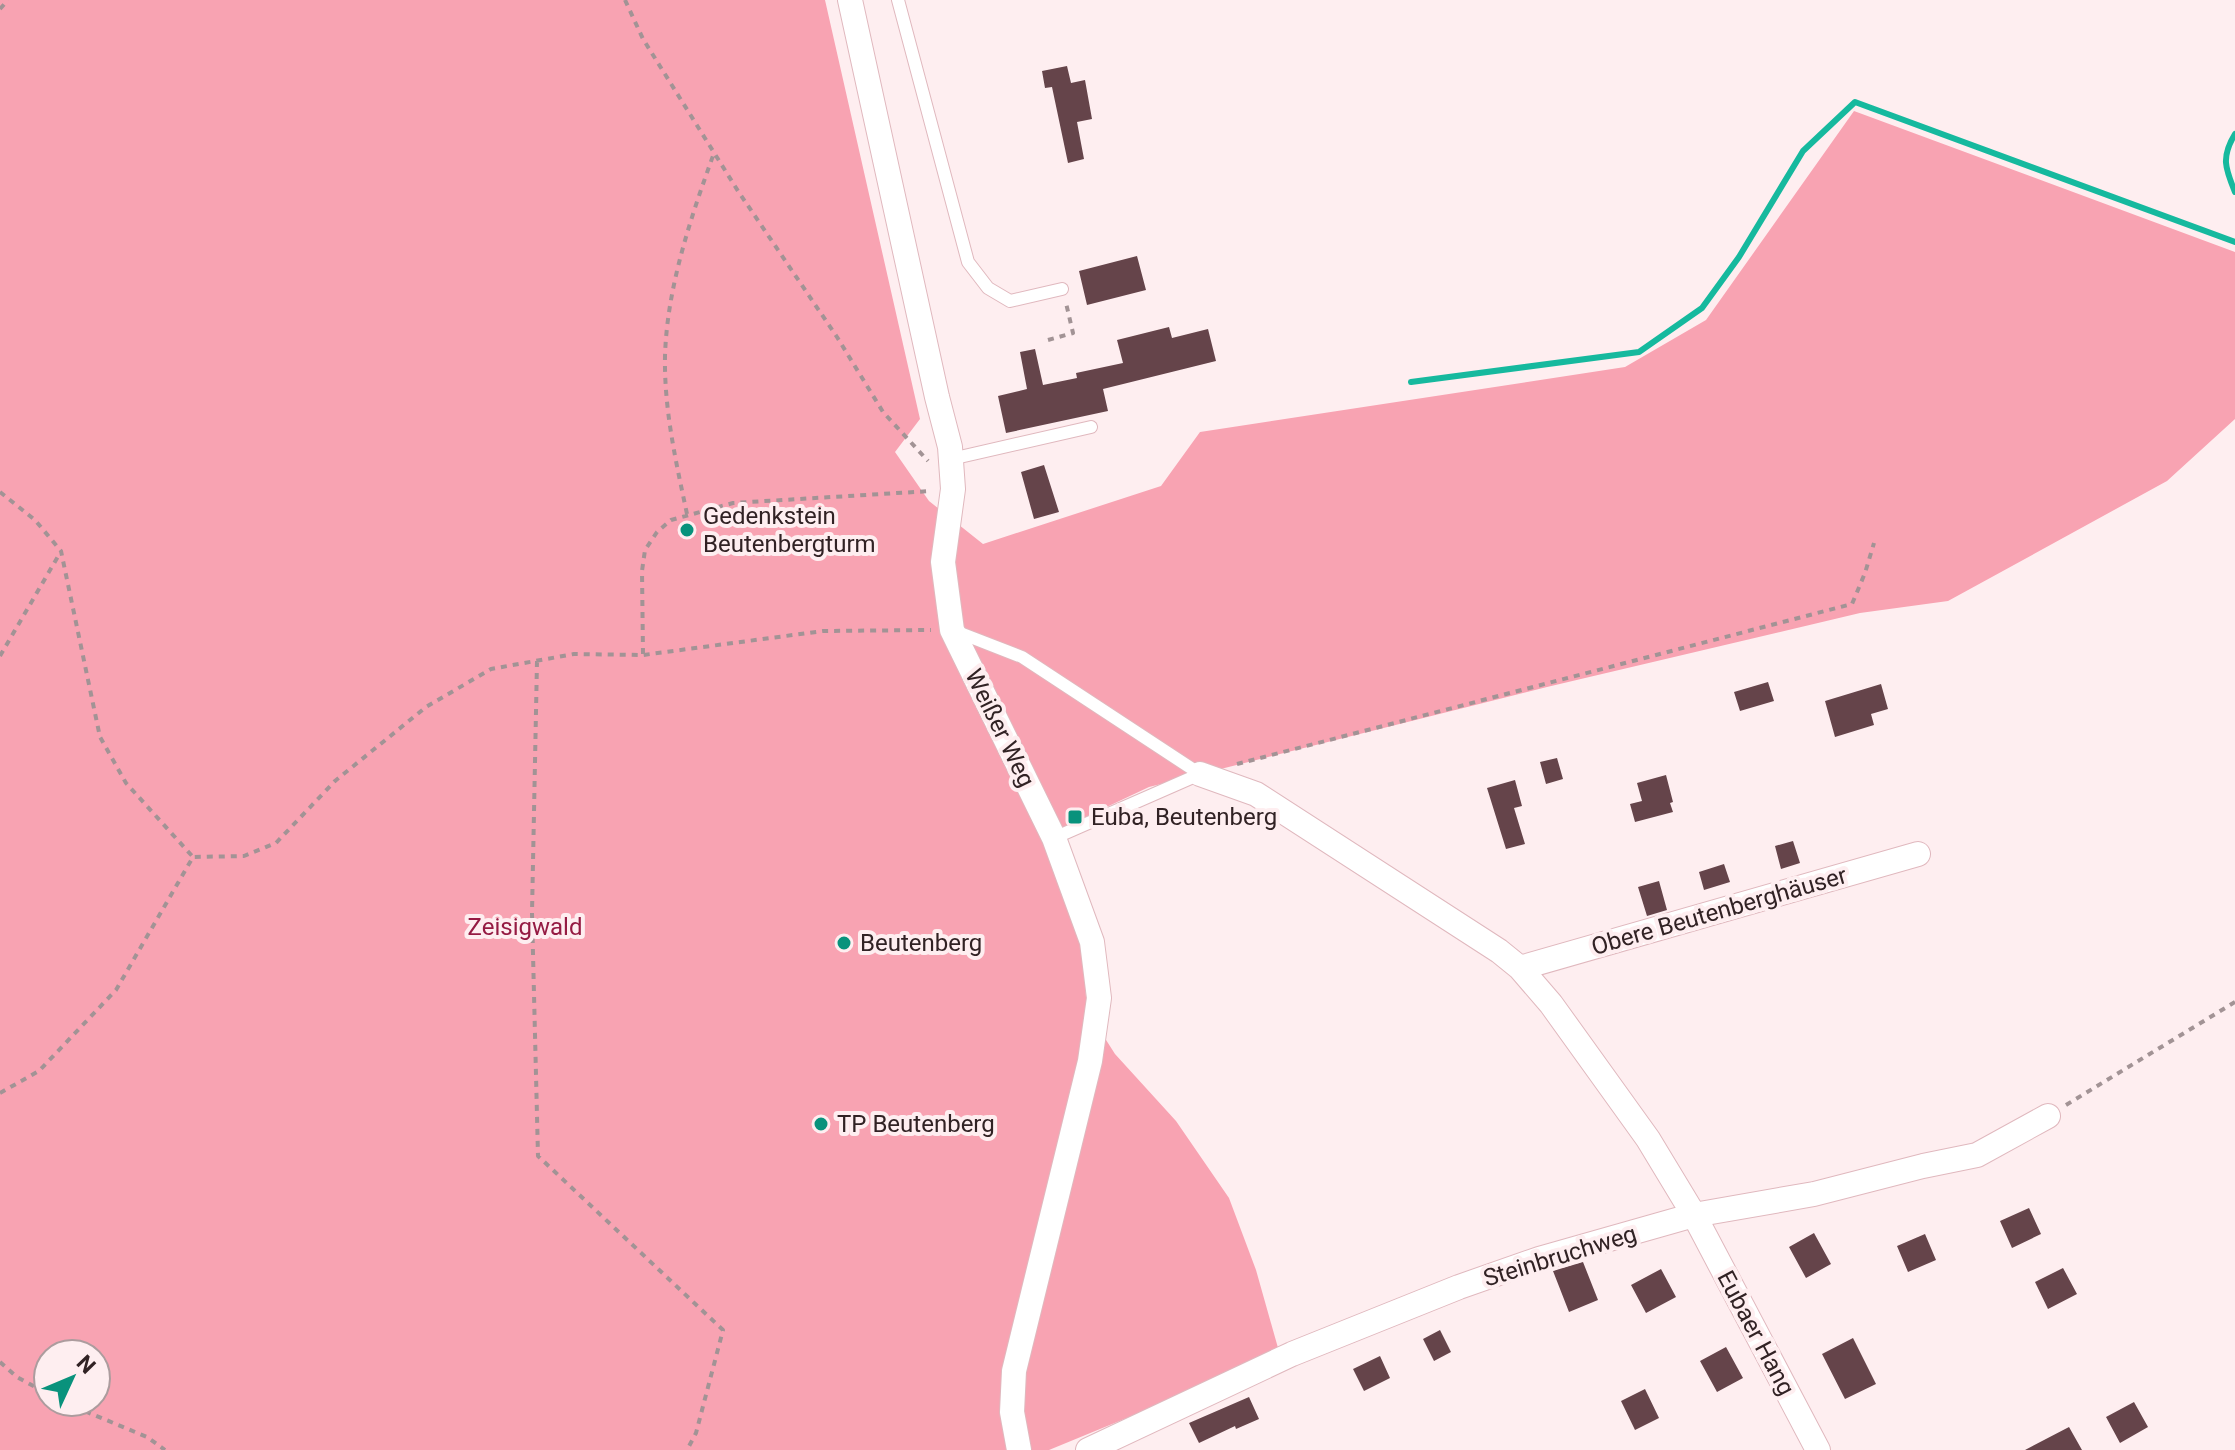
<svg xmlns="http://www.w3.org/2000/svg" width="2235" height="1450" font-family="Roboto,sans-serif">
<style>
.forest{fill:#f8a3b2;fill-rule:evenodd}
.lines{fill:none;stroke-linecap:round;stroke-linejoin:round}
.stream{stroke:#16b99e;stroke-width:6}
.building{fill:#65444a}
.service-casing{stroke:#e0b8be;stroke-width:14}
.minor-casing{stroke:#e0b8be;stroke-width:26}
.path{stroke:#a29395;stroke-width:4;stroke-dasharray:6 6;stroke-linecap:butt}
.service{stroke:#fff;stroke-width:12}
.minor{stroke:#fff;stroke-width:24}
.poi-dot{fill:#09927c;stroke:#feeef0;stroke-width:3}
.labels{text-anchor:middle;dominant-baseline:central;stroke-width:8;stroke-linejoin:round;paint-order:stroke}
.poi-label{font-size:24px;fill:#312224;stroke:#feeef0;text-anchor:start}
.street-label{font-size:24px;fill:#312224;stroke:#feeef0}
.park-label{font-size:24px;fill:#951b43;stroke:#feeef0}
</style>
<rect width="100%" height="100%" fill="#feeef0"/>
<path class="forest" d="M0,0h825l95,419 -25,33 34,49 54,43 178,-58 39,-54 425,-65 81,-47 148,-209 381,141v167l-68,62 -219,120 -88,12 -313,74 -398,100 -108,51 40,94 6,78 28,44 61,67 53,77 27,72 24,85 -231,95h-1049zM48,1354h48v48h-48z"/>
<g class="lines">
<path class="stream" d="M2235,134c-14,23 -10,34 0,58
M1411,382l228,-30 63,-44 37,-51 64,-106 52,-49 380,140"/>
</g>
<path class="building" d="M1067,66l4,17 14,-3 7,39 -15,3 7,37 -16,4 -16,-76 -7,1 -3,-17z
M1137,256l9,34 -59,15 -8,-34z
M1169,327l3,11 36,-9 8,32 -113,28 5,22 -102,22 -8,-37 29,-7 -7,-37 15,-3 8,36 34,-7 -1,-5 47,-10 -6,-23z
M1044,465l15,47 -25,7 -13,-47z
M1768,682l6,19 -34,10 -6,-19z
M1881,684l7,25 -17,5 3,11 -39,12 -10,-36z
M1557,758l6,21 -17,5 -6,-22z
M1666,775l7,27 -3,1 3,9 -38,10 -5,-18 12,-3 -5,-18z
M1515,780l7,26 -8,2 11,36 -19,5 -19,-61z
M1793,841l7,22 -19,6 -6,-23z
M1724,864l6,18 -26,8 -5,-18z
M1659,881l8,29 -20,6 -9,-29z
M2029,1208l12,26 -29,14 -12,-27z
M1814,1233l17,31 -25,14 -17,-31z
M1925,1234l11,26 -28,12 -11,-26z
M1583,1262l15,38 -29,12 -16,-41z
M2063,1268l14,26 -29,15 -13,-27z
M1661,1269l15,28 -30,16 -15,-28z
M1440,1330l11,22 -17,9 -11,-22z
M1853,1338l23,46 -31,15 -23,-45z
M1726,1347l17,31 -26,14 -17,-31z
M1380,1356l10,22 -26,13 -11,-22z
M1645,1389l14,29 -24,12 -14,-29z
M1249,1397l10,22 -23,10 -1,-3 -36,17 -10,-20z
M2134,1402l14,25 -28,16 -14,-26z
M2069,1427l13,23h-57z"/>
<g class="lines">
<defs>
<path id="service" d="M898,0l70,262 20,26 22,13 52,-12
M951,459l140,-32
M955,631l67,26 178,117
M1054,838l146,-64"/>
<path id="minor" d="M850,0l87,397 13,50 3,42 -10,73 9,68 102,208 38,104 7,56 -9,63 -76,310 -2,41 7,38
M1200,774l56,20 243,157 21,17 31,36 97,135 46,76 124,235
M1520,968l398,-114
M1088,1450l204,-96 167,-67 80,-28 155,-44 120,-21 109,-28 54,-11 71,-39"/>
</defs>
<use href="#service" class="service-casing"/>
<use href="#minor" class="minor-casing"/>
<path class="path" d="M625,0l18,39 95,152 99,146 46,75 45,49
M0,9l8,-9
M1048,340l25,-7 -7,-30
M0,492l35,28 26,31 39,186 26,46 67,74
M687,514c-11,-52 -23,-104 -22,-158 2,-69 26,-139 49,-203
M643,654l-1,-83 3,-21 12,-18 14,-12 62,-17 198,-12
M0,656l60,-103
M537,661l-5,252 6,243 185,174 -27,103 -9,17
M1237,764l615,-160 13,-31 9,-30
M0,1093l39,-22 77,-81 77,-133 51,-1 32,-13 59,-62 91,-74 65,-38 83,-15 69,1 180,-24 108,-1
M2066,1105l169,-103
M0,1362l17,15 31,17
M63,1402l84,35 18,13"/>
<use href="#service" class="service"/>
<use href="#minor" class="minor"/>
</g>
<g class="poi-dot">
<circle cx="687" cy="530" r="8"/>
<rect x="1067" y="809" width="16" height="16" rx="4"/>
<circle cx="844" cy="943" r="8"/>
<circle cx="821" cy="1124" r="8"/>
</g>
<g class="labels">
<g class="poi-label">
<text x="703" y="516">Gedenkstein<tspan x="703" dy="28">Beutenbergturm</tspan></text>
<text x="1091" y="817">Euba, Beutenberg</text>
<text x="860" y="943">Beutenberg</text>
<text x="837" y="1124">TP Beutenberg</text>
</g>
<g class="street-label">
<text transform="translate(1000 728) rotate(64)">Weißer Weg</text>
<text transform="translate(1719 911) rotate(-16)">Obere Beutenberghäuser</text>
<text transform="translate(1560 1256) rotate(-17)">Steinbruchweg</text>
<text transform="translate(1756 1333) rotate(62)">Eubaer Hang</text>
</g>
<g class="park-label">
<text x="525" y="927">Zeisigwald</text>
</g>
</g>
<g transform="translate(72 1378) rotate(46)"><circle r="38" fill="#feeef0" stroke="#ac9c9e" stroke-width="2"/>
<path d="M0-6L14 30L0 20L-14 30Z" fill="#09927c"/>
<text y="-12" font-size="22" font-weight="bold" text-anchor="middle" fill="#312224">N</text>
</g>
</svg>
